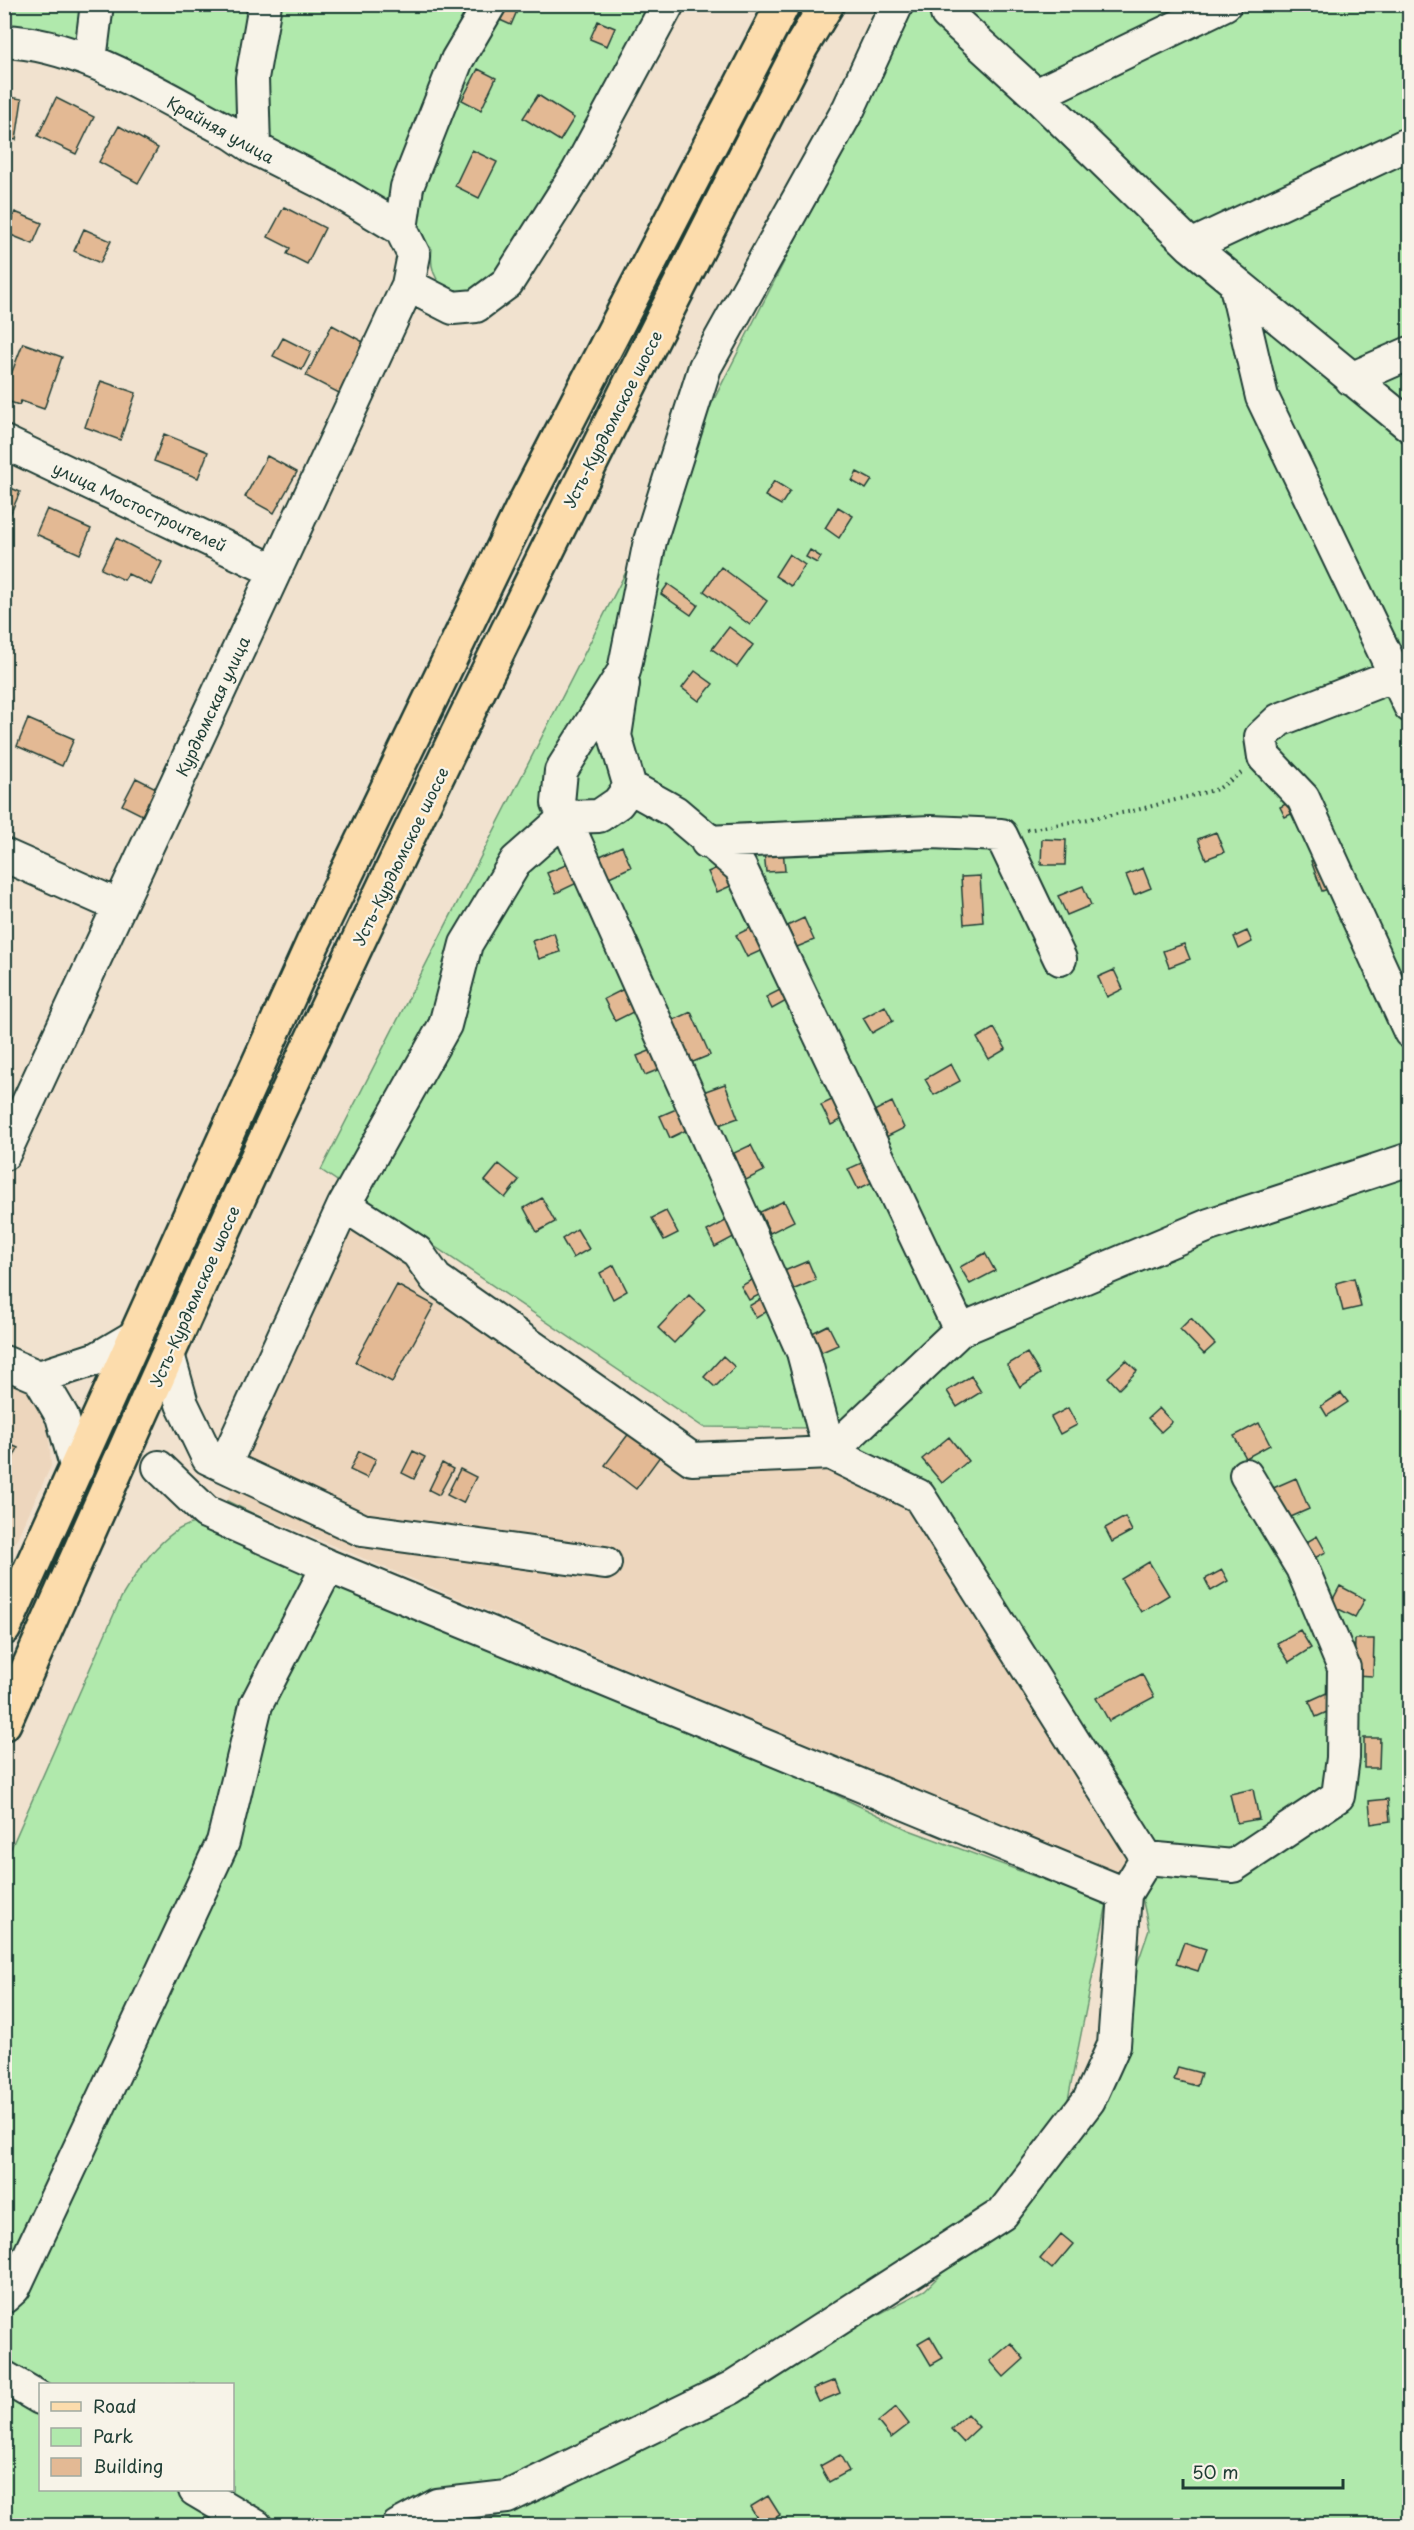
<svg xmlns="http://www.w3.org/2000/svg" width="1414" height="2530" font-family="'Playpen Sans',sans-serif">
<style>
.built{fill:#edd6bd}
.green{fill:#b0e9ac;stroke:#689370;stroke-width:1.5;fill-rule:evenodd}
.building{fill:#e3b994;stroke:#1f3d34;stroke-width:1.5}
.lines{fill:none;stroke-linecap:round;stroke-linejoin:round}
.minor-casing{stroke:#1f3d34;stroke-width:36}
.major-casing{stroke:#1f3d34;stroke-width:38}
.path{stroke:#1f3d34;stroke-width:4;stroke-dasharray:1.5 4.5;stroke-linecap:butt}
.minor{stroke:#f7f3e8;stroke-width:32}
.major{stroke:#fcdcac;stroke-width:33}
.labels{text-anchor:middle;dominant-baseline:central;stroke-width:4.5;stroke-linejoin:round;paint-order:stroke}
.street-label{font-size:16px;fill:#1f3d34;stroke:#f7f3e8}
</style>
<rect width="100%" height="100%" fill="#f1e2cf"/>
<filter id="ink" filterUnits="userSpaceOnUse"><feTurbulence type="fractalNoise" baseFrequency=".0167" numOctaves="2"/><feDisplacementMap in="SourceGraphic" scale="12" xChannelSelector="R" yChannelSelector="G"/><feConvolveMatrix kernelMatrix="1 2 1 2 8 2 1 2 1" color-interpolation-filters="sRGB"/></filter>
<g filter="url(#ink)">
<path class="built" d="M347,1223l346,244 134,-8 91,47 221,351 -17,20 -895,-376z
M5,1376l24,10 19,36 3,44 -46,98z"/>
<path class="green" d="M4,5h671l-195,302c-29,-14 -53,-21 -48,-58l-39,-37 -125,-68 -70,-48 -142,-60 -51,-11z
M915,5h494v2520h-929l445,-235 153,-153 71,-207 -27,-128 -146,-233 -162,-141 -111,-1 -382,-257z
M227,1501l682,329 198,73 -46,232 -143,144 -480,246 -433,1v-664l116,-264c17,-28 47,-78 85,-76 8,0 16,4 23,5zM40,2384h192v106h-192z"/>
<path class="building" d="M496,4h24l-9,21 -20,-9z
M598,21l17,7 -8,18 -17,-7z
M478,69l18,9 -15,32 -19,-10z
M538,95l36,23 -14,23 -37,-23z
M4,96l18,3 -6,41 -12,-2z
M56,98l38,19 -18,37 -38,-18z
M119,126l39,22 -20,35 -39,-21z
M472,150l25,12 -18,36 -24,-12z
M284,207l41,21 -18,36 -20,-10 3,-6 -22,-11z
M15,212l27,11 -9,21 -27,-11z
M84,229l27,12 -11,22 -26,-12z
M332,325l35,19 -26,50 -35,-18z
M283,338l28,14 -9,18 -29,-14z
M23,343l39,14 -18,52 -23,-8 -2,4 -15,-5v-7z
M101,381l35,12 -16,47 -35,-13z
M164,434l44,18 -10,26 -44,-17z
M267,456l30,16 -23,41 -29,-16z
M857,472l15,8 -6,9 -14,-8z
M774,481l16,10 -9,14 -16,-9z
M4,485l16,7 -11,25 -5,-2z
M838,507l15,9 -14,22 -14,-10z
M47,509l44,20 -11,25 -44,-20z
M116,538l46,24 -11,23 -23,-11 -4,6 -23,-11z
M810,550l11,7 -4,6 -11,-6z
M789,554l16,11 -14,21 -16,-10z
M721,567l46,34 -17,24 -46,-34z
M668,584l30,21 -7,10 -30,-21z
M729,627l24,18 -16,22 -25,-18z
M695,671l18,13 -14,17 -17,-13z
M28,719l46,20 -12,27 -45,-20z
M136,778l20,10 -14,27 -20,-10z
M1299,797l5,11 -19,9 -5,-10z
M1216,832l8,20 -18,7 -8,-20z
M1042,839l24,1 -1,25h-24z
M622,846l9,21 -24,11 -9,-21z
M783,849l2,22 -19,1 -2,-21z
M1327,856l11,30 -16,5 -11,-30z
M568,864l9,19 -21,10 -9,-20z
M726,864l9,20 -18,8 -9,-20z
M1143,868l8,20 -17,7 -8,-20z
M980,876l3,46 -19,2 -3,-47z
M1083,886l8,19 -24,10 -9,-19z
M804,918l10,22 -17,7 -10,-21z
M756,925l11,23 -20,9 -11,-22z
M1247,931l5,11 -13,7 -5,-12z
M554,933l6,19 -21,7 -7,-18z
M1184,944l6,15 -21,8 -6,-16z
M1114,970l9,19 -16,8 -9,-20z
M626,988l11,22 -22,11 -11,-22z
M784,988l6,11 -18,10 -6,-12z
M885,1006l8,15 -21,12 -9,-15z
M691,1012l19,43 -22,9 -19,-42z
M994,1028l12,21 -17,10 -12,-21z
M657,1048l8,19 -20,8 -8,-19z
M951,1064l9,17 -26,14 -9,-16z
M725,1084l13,34 -22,8 -13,-34z
M836,1098l9,20 -14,7 -10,-20z
M892,1102l12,26 -24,12 -12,-26z
M681,1107l10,21 -21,10 -10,-22z
M751,1145l13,26 -18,9 -12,-27z
M866,1161l9,20 -17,8 -10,-20z
M499,1164l20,16 -14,18 -20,-17z
M542,1198l13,24 -18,10 -13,-24z
M784,1201l10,20 -24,12 -10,-21z
M666,1211l12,22 -14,7 -12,-22z
M733,1217l8,16 -26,14 -8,-16z
M577,1229l12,20 -16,9 -11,-19z
M985,1253l10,18 -25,13 -10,-17z
M808,1261l8,19 -26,11 -8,-19z
M614,1265l13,26 -14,8 -13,-26z
M757,1277l8,15 -16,8 -8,-14z
M1354,1278l7,29 -18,4 -7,-28z
M397,1285l37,20 -42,77 -37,-20z
M769,1294l7,12 -20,12 -7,-12z
M689,1295l16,15 -31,33 -16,-15z
M1191,1318l24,26 -11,10 -24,-25z
M828,1325l10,20 -16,7 -10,-19z
M1027,1353l13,21 -20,13 -13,-22z
M723,1356l12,11 -20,20 -11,-10z
M1126,1360l11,11 -18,18 -11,-12z
M971,1376l10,16 -24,15 -10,-16z
M1341,1393l7,9 -21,14 -6,-10z
M1068,1408l9,17 -17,9 -9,-17z
M1159,1408l13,14 -11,10 -13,-14z
M1259,1423l11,22 -24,13 -12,-22z
M630,1432l31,23 -25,34 -31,-24z
M949,1437l19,24 -26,22 -20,-24z
M4,1442l14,6 -14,28z
M359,1451l17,8 -9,19 -17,-8z
M413,1451l12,6 -11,22 -12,-6z
M442,1463l11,6 -14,26 -10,-5z
M460,1469l16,8 -13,26 -16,-8z
M1296,1478l13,31 -25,11 -13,-31z
M1125,1517l7,14 -20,11 -7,-14z
M1317,1536l9,16 -17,9 -9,-15z
M1149,1562l20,33 -28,17 -20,-33z
M1222,1570l6,11 -17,10 -6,-12z
M1340,1586l25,13 -10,18 -25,-12z
M1300,1630l11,18 -22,14 -12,-19z
M1355,1639h19l-1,37 -19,-1z
M1142,1674l12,23 -45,24 -13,-23z
M1331,1691l7,16 -22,10 -7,-16z
M1364,1738h16l-1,30h-15z
M1253,1789l6,30 -22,4 -7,-29z
M1388,1799l2,22 -19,3 -2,-23z
M1184,1942l22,7 -8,22 -22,-7z
M1178,2067l23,6 -4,13 -23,-6z
M1061,2234l12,10 -21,25 -12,-10z
M930,2336l13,22 -12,7 -13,-22z
M1011,2343l13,16 -20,18 -14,-16z
M835,2380l5,13 -21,9 -6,-13z
M896,2407l13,17 -18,14 -13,-16z
M967,2414l12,13 -16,15 -12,-13z
M840,2455l9,16 -20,11 -9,-16z
M768,2496l12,19 -18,11 -12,-19z"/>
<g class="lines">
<defs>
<path id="minor" d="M897,4l-48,104 -144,259 -55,174 -26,130 -63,100 -3,32 245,549 27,101 89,43 228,362 86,8 105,-70 5,-38 1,-90 -42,-100 -56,-93
M945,4l2,10 89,81 155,151 219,180
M4,41c80,3 158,56 228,92l22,15 77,39 70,42 13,26 -6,30 -404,869
M90,60l7,-56
M1036,95l189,-91
M254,148l-2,-70 13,-74
M401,229l6,-42 50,-127 33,-56
M1191,246l219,-103
M1235,282l27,115 148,309
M408,285l45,23 23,-2 31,-23 70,-110 91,-169
M1351,379l59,-26
M4,442l271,129
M1410,669l-131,51 -18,17 3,20 39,41 107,234
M623,684l-8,52 15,51 45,25 65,55 220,463
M707,842l224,-10 70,3 59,124
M4,855l115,51
M344,1205l73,47 19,27 256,180 138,-6 130,-123 249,-105 201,-66
M168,1354l14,50 26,54 154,72 243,33
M4,1362l35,15 23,39 15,53
M39,1377l59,-19 39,-23
M225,1464l119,-259 101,-180 21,-81 50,-83 50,-44 33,-1 19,-13 12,-16
M159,1467l47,45 122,54 797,328
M4,2297l10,-9 209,-446 33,-137 72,-139
M4,2377l36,21
M195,2490l61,36
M398,2526l39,-21 70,-8 224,-109 271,-174 87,-114 25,-55 11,-151 22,-36"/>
<path id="major" d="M4,1628l309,-685 209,-434 261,-505
M4,1723c92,-207 183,-416 279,-621 164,-355 339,-706 518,-1055l26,-43"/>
</defs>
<use href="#minor" class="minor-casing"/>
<use href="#major" class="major-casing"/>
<path class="path" d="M1027,830l106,-19 85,-22 26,-18"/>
<use href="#minor" class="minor"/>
<use href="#major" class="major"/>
</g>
</g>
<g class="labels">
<g class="street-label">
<text transform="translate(221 129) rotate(29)">Крайняя улица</text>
<text transform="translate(612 419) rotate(-63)">Усть-Курдюмское шоссе</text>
<text transform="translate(140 506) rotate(25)">улица Мостостроителей</text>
<text transform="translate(212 706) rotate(-65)">Курдюмская улица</text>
<text transform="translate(400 856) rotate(-64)">Усть-Курдюмское шоссе</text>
<text transform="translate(194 1296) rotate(-66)">Усть-Курдюмское шоссе</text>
</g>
</g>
<rect width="1414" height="2530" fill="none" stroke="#f7f3e8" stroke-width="24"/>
<rect x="12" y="12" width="1390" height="2506" fill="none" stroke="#1f3d34" stroke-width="2" filter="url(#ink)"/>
<rect x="39" y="2383" width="195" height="108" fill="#f7f3e8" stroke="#a1aaa0" stroke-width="1.5"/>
<rect x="51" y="2402" width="30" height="9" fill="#fcdcac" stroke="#a1aaa0" stroke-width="1.5"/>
<text x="93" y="2413" font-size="18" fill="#1f3d34">Road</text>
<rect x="51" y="2428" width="30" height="18" fill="#b0e9ac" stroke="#a1aaa0" stroke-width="1.5"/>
<text x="93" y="2443" font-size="18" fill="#1f3d34">Park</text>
<rect x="51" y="2458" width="30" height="18" fill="#e3b994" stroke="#a1aaa0" stroke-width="1.5"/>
<text x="93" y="2473" font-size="18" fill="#1f3d34">Building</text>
<path d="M1183 2479v9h160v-9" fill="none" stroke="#1f3d34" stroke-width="3"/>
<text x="1192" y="2479" font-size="18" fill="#1f3d34" stroke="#f7f3e8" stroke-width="4.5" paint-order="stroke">50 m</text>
</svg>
